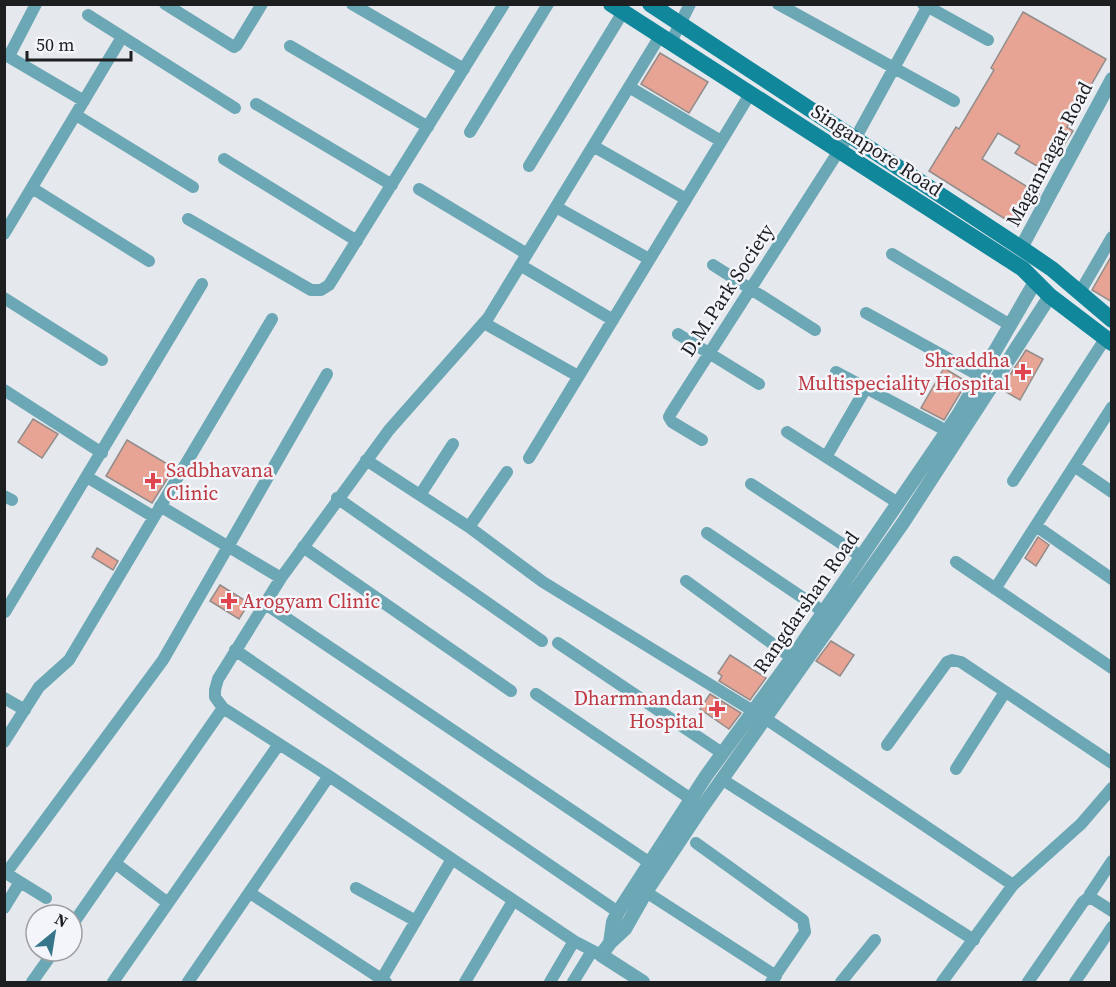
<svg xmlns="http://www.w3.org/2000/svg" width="1116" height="987" font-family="'Source Serif 4',serif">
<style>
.building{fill:#e7a494;stroke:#928c8b;stroke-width:1.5}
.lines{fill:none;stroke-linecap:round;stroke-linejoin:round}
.minor{stroke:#6ca7b5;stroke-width:12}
.tertiary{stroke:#6ca7b5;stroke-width:14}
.secondary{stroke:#11879c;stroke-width:16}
.health-dot{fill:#e0444e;stroke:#f3f5fa;stroke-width:2}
.labels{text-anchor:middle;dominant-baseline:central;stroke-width:5;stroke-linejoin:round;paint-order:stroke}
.street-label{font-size:20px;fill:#1d1e20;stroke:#f3f5fa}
.health-label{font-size:20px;fill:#be3a42;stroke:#f3f5fa;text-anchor:end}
</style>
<rect width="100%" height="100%" fill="#e5e8ed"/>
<path class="building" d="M1023,12l83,47 -39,68 6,4 -26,41 -32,-19 5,-7 -22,-13 -16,26 57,35 -21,33 -89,-56 27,-44 3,2 35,-59 -3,-2z
M660,53l48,29 -19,31 -48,-29z
M1112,255v47l-20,-12z
M1026,350l17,9 -23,41 -19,-11z
M944,368l23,14 -23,38 -23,-12z
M33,419l25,15 -16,24 -24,-16z
M127,440l47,28 -22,35 -46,-27z
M1038,537l11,8 -13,21 -11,-8z
M97,548l21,13 -5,9 -21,-13z
M220,585l29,18 -10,16 -29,-18z
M831,641l23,14 -14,21 -24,-15z
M730,655l36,23 -16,22 -31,-19 3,-5 -4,-3z
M710,694l31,19 -12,16 -29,-20z"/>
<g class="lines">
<path class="minor" d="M165,4l69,43 3,-2 25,-41
M352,4l112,65
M778,4l176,97
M923,4l65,36
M88,15l147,93
M671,42l19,-38
M290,46l138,81
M4,54l80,47
M9,56l27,-52
M629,87l92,54
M256,104l136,81
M76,115l117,72
M470,132l78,-128
M855,139l74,-135
M593,146l93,53
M224,159l133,82
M529,166l94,-154
M32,188l117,73
M419,189l108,65
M556,207l93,52
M188,219l123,71h10l8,-5 175,-281
M4,234l118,-197
M892,254l118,71
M520,265l93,55
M713,265l102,65
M1080,292l32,-55
M4,298l98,62
M866,313l114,63
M484,323l94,53
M678,334l81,50
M836,372l111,59
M4,390l98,63
M787,432l111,71
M702,440l-30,-18 -3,-5 2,-4 178,-278
M826,457l40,-69
M529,458l221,-364
M366,460l103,67 74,55 223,137 247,166
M1074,466l38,26
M87,477l67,40
M1013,481l92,-142
M751,484l111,73
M420,495l33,-51
M4,496l8,4
M337,498l205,143
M160,506l121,72
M1036,526l76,53
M469,527l38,-55
M707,533l117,79
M303,547l208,144
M956,562l156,106
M686,581l106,77
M995,589l117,-182
M264,603l386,260
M5,612l197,-328
M558,643l164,110
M235,650l383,262
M536,694l155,105
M4,698l21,12
M4,742l35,-55 30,-27 203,-341
M887,745l60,-83 5,-2 9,2 151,101
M956,769l49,-77
M723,780l251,160
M696,843l107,77 2,12 -34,50
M115,863l53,40
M4,872l42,26
M6,873l157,-213 164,-286
M356,888l60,33
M646,892l130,84
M250,893l136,89
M1090,894l22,-33
M4,908l16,-26
M72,925l151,-217
M601,955l-27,-14 -245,-165 -106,-68 -8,-11v-7l3,-11 63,-101 108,-148 99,-112 172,-282
M32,982l22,-31
M113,982l166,-238
M188,982l141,-206
M380,982l72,-123
M465,982l48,-81
M550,982l24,-41
M573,982l19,-31
M841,982l34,-42
M942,982l71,-97 68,-61 31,-36
M1028,982l55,-80 5,-4 5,1 19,12
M1075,982l37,-55"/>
<path class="tertiary" d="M1021,248l91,-169
M610,943l3,-21 5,-10 88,-136 91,-125 161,-236 77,-133
M643,982l-42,-27 9,-12 15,-14 21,-37 55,-83 202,-286 147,-227"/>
<path class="secondary" d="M611,4l412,265 27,27 62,47
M650,4l371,244 31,21 60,51"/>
</g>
<g class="health-dot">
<path d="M1020 363h6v6h6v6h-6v6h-6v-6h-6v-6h6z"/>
<path d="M150 472h6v6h6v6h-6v6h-6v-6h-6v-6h6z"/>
<path d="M226 592h6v6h6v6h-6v6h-6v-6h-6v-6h6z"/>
<path d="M714 700h6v6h6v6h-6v6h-6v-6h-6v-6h6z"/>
</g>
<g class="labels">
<g class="street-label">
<text transform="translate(877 150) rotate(33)">Singanpore Road</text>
<text transform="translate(1049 154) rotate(-62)">Magannagar Road</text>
<text transform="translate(727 290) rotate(-57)">D.M.Park Society</text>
<text transform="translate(806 602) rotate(-55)">Rangdarshan Road</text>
</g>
<g class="health-label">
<text x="1010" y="360">Shraddha<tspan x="1010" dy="23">Multispeciality Hospital</tspan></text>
<text x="166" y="470" text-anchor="start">Sadbhavana<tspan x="166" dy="23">Clinic</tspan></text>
<text x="242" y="601" text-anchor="start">Arogyam Clinic</text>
<text x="704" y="698">Dharmnandan<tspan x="704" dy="23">Hospital</tspan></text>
</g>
</g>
<rect width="1116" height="987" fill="none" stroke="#1d1e20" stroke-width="12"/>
<g transform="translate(54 933) rotate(30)"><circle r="28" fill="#f3f5fa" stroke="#9d9fa3" stroke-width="1.5"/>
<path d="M0-4.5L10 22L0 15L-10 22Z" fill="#36758a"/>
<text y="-9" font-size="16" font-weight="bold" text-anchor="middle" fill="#1d1e20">N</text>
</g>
<path d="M27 51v9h104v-9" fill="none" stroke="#1d1e20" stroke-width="3"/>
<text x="36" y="51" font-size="18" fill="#1d1e20" stroke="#f3f5fa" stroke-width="4.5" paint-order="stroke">50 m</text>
</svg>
